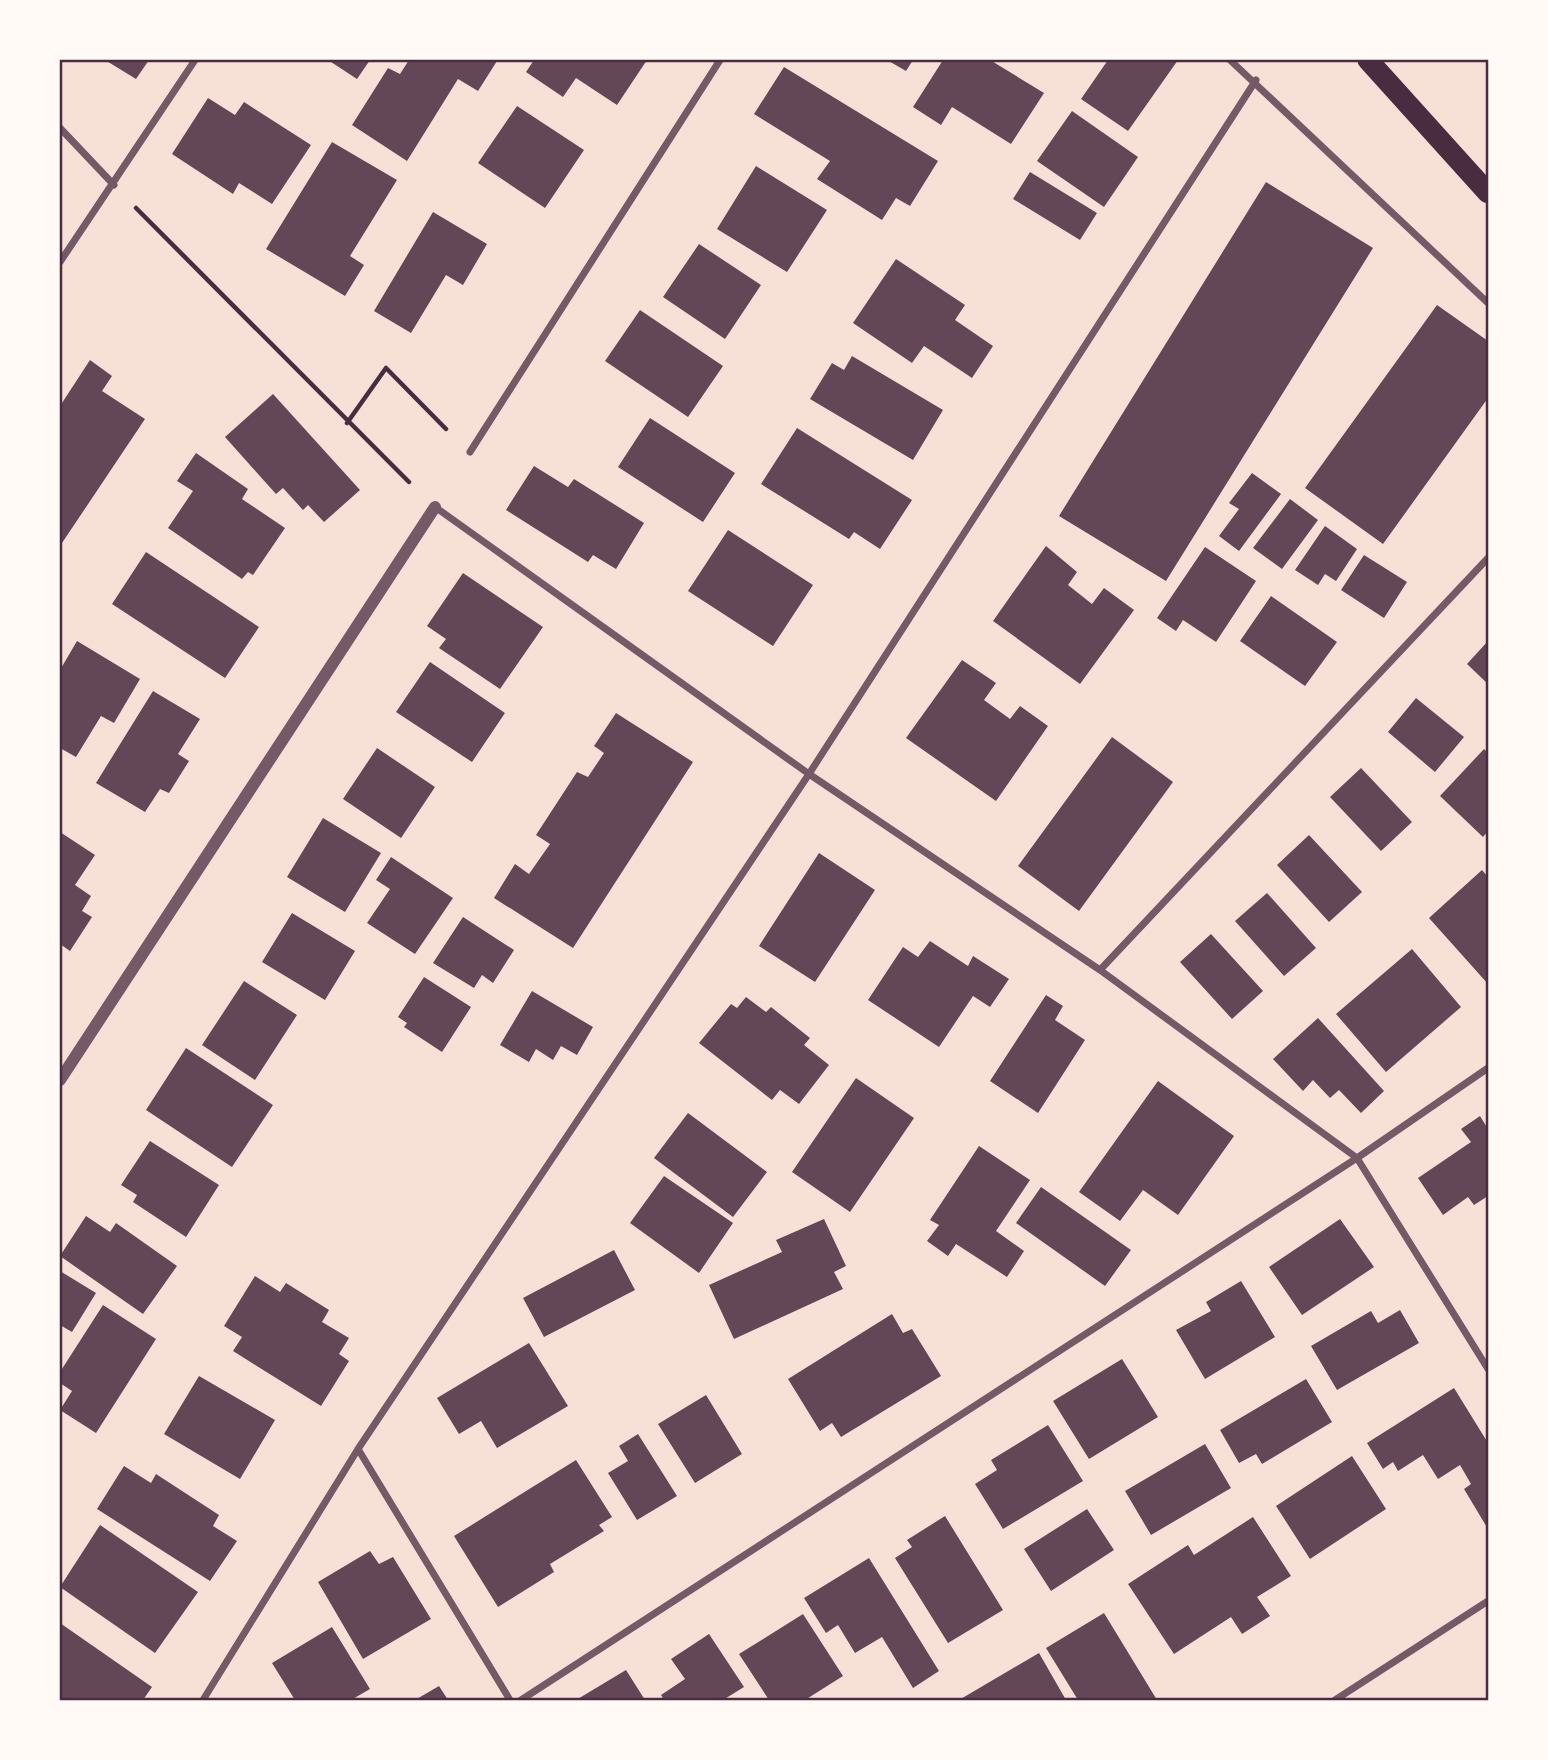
<svg xmlns="http://www.w3.org/2000/svg" width="1548" height="1760" font-family="Raleway,sans-serif">
<style>
.building{fill:#644757}
.lines{fill:none;stroke-linecap:round;stroke-linejoin:round}
.path{stroke:#4a2c40;stroke-width:4.5}
.minor{stroke:#755966;stroke-width:7}
.tertiary{stroke:#755966;stroke-width:12}
.motorway{stroke:#4a2c40;stroke-width:21}
.neatline{fill:none;stroke:#4a2c40;stroke-width:2.5}
</style>
<rect width="100%" height="100%" fill="#f7e1d7"/>
<path class="building" d="M105,60h44l-13,19z
M328,60h42l-13,19z
M409,60l88,1 -19,30 -20,-12 -51,82 -55,-36 36,-57 12,6z
M534,60h113l-30,45 -41,-27 -13,19 -37,-25z
M887,60h26l-7,11z
M943,60h47l54,33 -33,51 -59,-37 -11,18 -28,-18z
M1108,60l33,2 37,-2 -50,71 -47,-32z
M784,67l154,94 -28,45 -14,-8 -14,22 -65,-41 13,-18 -76,-47z
M208,98l27,17 9,-13 67,43 -39,59 -33,-21 -6,11 -61,-40z
M517,106l67,44 -39,58 -67,-45z
M1072,111l66,46 -34,50 -67,-46z
M332,142l65,38 -47,76 14,9 -19,31 -79,-47z
M756,166l71,44 -40,62 -70,-43z
M1030,172l67,41 -17,27 -67,-41z
M1266,182l107,66 -207,333 -107,-65z
M433,212l54,32 -24,41 -17,-10 -35,58 -37,-22z
M699,244l62,41 -36,54 -62,-42z
M896,259l69,46 -10,15 38,26 -21,32 -48,-32 -12,17 -59,-40z
M1437,305l51,36v57l-105,146 -78,-56z
M640,310l83,56 -35,51 -83,-56z
M852,356l91,54 -30,50 -103,-61 22,-36 12,7z
M90,360l22,16 -10,15 43,28 -85,127v-140z
M273,394l87,96 -36,32 -16,-17 -5,5 -20,-22 -7,6 -51,-57z
M650,418l85,55 -32,49 -85,-55z
M797,428l115,72 -32,49 -26,-17 -5,7 -88,-55z
M196,453l52,36 -6,10 43,29 -32,47 -5,-3 -6,7 -74,-51 25,-37 -16,-10z
M534,466l34,21 6,-8 70,44 -28,46 -23,-14 -5,7 -82,-52z
M1252,473l29,21 -42,57 -20,-15 20,-27 -10,-6z
M1290,499l28,21 -36,49 -29,-21z
M1325,526l32,23 -21,32 -11,-7 -7,11 -23,-15z
M728,530l85,55 -40,61 -85,-55z
M1046,546l31,26 -9,13 24,19 12,-16 30,22 -54,74 -87,-63z
M1205,547l51,34 -40,61 -33,-22 -7,11 -19,-13z
M146,552l113,75 -34,51 -113,-74z
M1364,555l43,27 -23,36 -43,-28z
M463,573l80,54 -43,62 -61,-41 7,-9 -19,-13z
M1271,596l66,46 -32,44 -65,-45z
M77,641l63,38 -26,44 -13,-7 -25,41 -16,-9v-78z
M1488,641v43l-21,-20z
M962,660l34,23 -12,17 26,19 10,-13 28,20 -52,75 -90,-63z
M430,662l75,51 -33,49 -76,-50z
M153,691l47,28 -22,35 11,7 -20,32 -9,-4 -15,23 -49,-29z
M1416,698l48,39 -29,35 -47,-40z
M616,713l77,49 -120,186 -79,-50 21,-34 14,10 21,-30 -14,-9 41,-63 11,5 16,-24 -10,-7z
M1112,737l61,45 -94,129 -61,-45z
M377,748l58,39 -34,51 -58,-39z
M1484,749l4,4v78l-5,6 -43,-41z
M1361,768l51,54 -31,29 -51,-54z
M323,818l58,35 -36,59 -58,-35z
M60,832l35,23 -20,30 16,11 -9,15 10,6 -22,34 -10,-7z
M1309,835l53,57 -33,30 -52,-57z
M819,853l56,37 -60,92 -56,-36z
M391,857l62,41 -38,56 -48,-31 23,-34 -14,-9z
M1482,870l6,7v107l-59,-66z
M1267,893l49,55 -32,28 -49,-55z
M292,913l63,38 -30,49 -63,-38z
M463,917l51,33 -21,33 -11,-8 -8,13 -41,-25z
M1211,934l52,57 -31,28 -52,-57z
M930,941l38,25 5,-10 36,23 -19,28 -17,-11 -34,51 -71,-47 35,-53 15,10z
M1412,949l49,58 -75,65 -50,-58z
M424,977l47,30 -29,45 -38,-25 3,-4 -9,-6z
M244,981l53,34 -42,65 -53,-35z
M532,991l61,36 -16,28 -16,-9 -8,14 -17,-11 -7,13 -29,-17z
M1046,995l17,11 -8,14 30,20 -47,73 -48,-32z
M746,997l20,15 5,-5 39,31 -6,7 25,20 -30,39 -19,-14 -8,10 -73,-57 32,-39 6,4z
M1318,1018l66,73 -23,22 -22,-23 -9,8 -17,-18 -10,11 -30,-32z
M186,1048l87,57 -41,62 -86,-57z
M856,1078l58,40 -64,94 -58,-40z
M1158,1081l76,55 -56,79 -35,-25 -23,31 -41,-29z
M688,1113l79,59 -34,45 -79,-59z
M1480,1116l8,13v67l-14,9 -6,-8 -25,18 -25,-37 53,-36 -10,-13z
M150,1141l69,44 -33,52 -53,-35 4,-7 -16,-10z
M979,1146l51,34 -34,51 28,20 -17,26 -51,-33 -8,12 -21,-15 12,-16 -9,-5z
M664,1176l69,47 -34,50 -69,-50z
M1041,1187l90,63 -26,36 -89,-63z
M86,1216l24,16 6,-9 61,43 -34,48 -83,-58z
M824,1219l22,47 -12,6 9,17 -109,50 -25,-54 73,-33 -6,-12z
M1340,1219l34,48 -72,48 -33,-48z
M614,1250l21,40 -91,47 -21,-39z
M60,1271l36,22 -24,39 -12,-7z
M255,1276l25,16 6,-9 43,27 -7,12 27,16 -10,16 10,7 -28,45 -88,-55 9,-14 -18,-11z
M1241,1281l34,56 -70,42 -29,-49 35,-19 -5,-9z
M103,1305l53,34 -60,94 -36,-23 12,-19 -12,-8v-11z
M1400,1310l19,33 -82,47 -26,-44 60,-35 7,12z
M892,1314l11,19 9,-4 29,47 -100,61 -9,-14 -12,8 -32,-52z
M529,1343l39,63 -71,42 -16,-27 -22,13 -22,-36z
M1122,1359l36,58 -69,42 -36,-58z
M199,1376l76,44 -35,59 -76,-45z
M1306,1379l26,43 -70,42 -6,-10 -17,9 -19,-33z
M1454,1388l34,55v86l-24,-40 7,-5 -11,-19 -22,14 -15,-24 -25,16 -5,-9 -10,7 -16,-26z
M706,1395l36,59 -47,29 -37,-59z
M1048,1425l35,56 -80,48 -28,-45 22,-14 -6,-10z
M638,1434l39,62 -40,24 -29,-47 20,-12 -9,-15z
M1205,1444l26,44 -80,47 -26,-44z
M1352,1456l34,53 -76,50 -34,-53z
M576,1460l36,57 -13,8 5,6 -54,33 4,8 -56,35 -44,-71z
M124,1466l27,17 5,-9 63,41 -6,11 24,15 -27,40 -113,-72z
M1087,1509l27,41 -63,41 -27,-42z
M945,1516l58,94 -55,33 -53,-85 17,-11 -5,-7z
M1253,1517l38,59 -34,21 13,19 -28,18 -11,-17 -57,37 -46,-70 60,-39 6,10z
M100,1525l98,67 -43,61 -95,-66z
M370,1551l9,13 14,-7 38,62 -68,40 -45,-77z
M869,1558l70,113 -26,17 -31,-51 -27,16 -17,-28 -12,8 -22,-35z
M1104,1613l53,87h-79l-32,-52z
M803,1614l40,62 -38,24h-36l-30,-46z
M60,1623l92,64 -9,13h-83z
M332,1627l38,62 -19,11h-56l-23,-37z
M709,1634l35,53 -21,13h-59l-3,-5 24,-16 -14,-20z
M1039,1653l27,47h-107z
M626,1670l19,30h-69z
M439,1686l9,14h-33z"/>
<g class="lines">
<path class="path" d="M136,208l273,274
M347,423l39,-55 60,61"/>
<path class="minor" d="M1230,60l258,243
M60,128l54,57
M60,262l135,-202
M470,452l250,-392
M435,507l374,267 291,196 257,188 131,211
M1100,970l388,-412
M358,1449l152,251
M203,1700l155,-251 451,-675 447,-694
M521,1700l836,-542 131,-90
M1335,1700l153,-99"/>
<path class="tertiary" d="M60,1080l375,-573"/>
<path class="motorway" d="M1368,60l120,133"/>
</g>
<rect width="1548" height="1760" fill="none" stroke="#fffaf5" stroke-width="122"/>
<rect x="61" y="61" width="1426" height="1638" class="neatline"/>
</svg>
